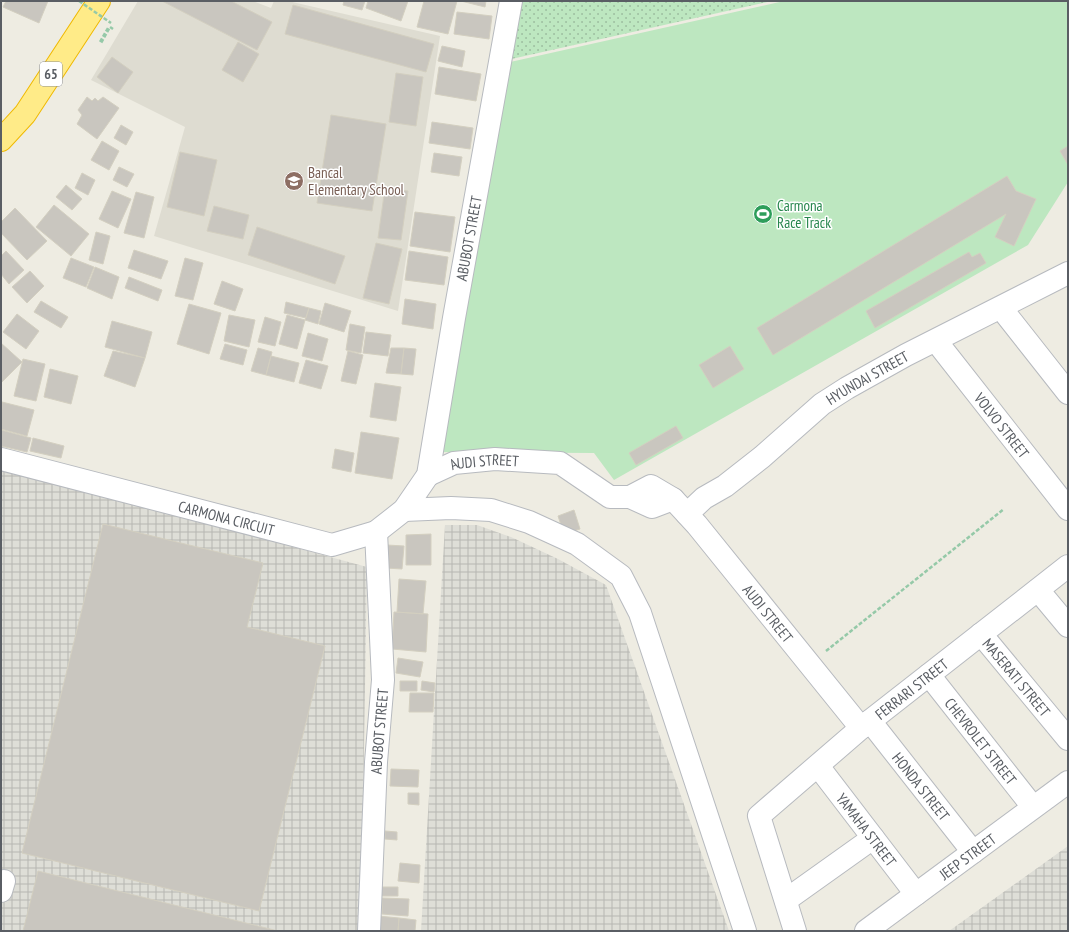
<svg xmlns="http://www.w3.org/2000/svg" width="1069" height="932" font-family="'PT Sans Narrow',sans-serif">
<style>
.industrial{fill:url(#industrial-grid)}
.education{fill:#dedcd1}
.grass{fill:url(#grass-dots)}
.park{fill:#bde7c0}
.building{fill:#c9c6bf;stroke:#d3cfc0}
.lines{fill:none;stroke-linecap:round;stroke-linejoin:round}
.minor-casing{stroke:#b7babf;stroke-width:24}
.highway-casing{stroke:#f0b900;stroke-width:24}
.path{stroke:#95c9a8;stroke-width:2.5;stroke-dasharray:4 2;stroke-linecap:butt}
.minor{stroke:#fff;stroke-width:22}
.highway{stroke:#ffeb88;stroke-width:22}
.path-bridge{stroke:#95c9a8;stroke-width:2.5;stroke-dasharray:4 2;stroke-linecap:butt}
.labels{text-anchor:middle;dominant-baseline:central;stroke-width:3;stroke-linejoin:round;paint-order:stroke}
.shield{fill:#fff;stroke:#8c8e92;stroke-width:1}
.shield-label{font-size:14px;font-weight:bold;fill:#5a5e64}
.education-label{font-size:15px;fill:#785e54;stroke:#fff;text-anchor:start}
.leisure-label{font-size:15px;fill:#27864d;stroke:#fff;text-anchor:start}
.street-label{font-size:15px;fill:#5a5e64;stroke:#fff}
</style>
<defs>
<pattern id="industrial-grid" width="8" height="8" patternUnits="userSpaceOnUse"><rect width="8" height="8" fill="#deded7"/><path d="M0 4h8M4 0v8" fill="none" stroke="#b7b7b2"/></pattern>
<pattern id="grass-dots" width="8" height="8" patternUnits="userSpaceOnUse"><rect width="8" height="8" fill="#bde7c0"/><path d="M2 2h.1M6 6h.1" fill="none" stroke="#9dbea0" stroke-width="1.8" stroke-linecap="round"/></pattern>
</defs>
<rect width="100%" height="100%" fill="#eeece2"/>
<path class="industrial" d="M1,467l366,100 -6,364h-360z
M445,525h32l34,12 47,22 48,26 123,346h-308z
M1068,846v85h-119z"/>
<path class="education" d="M138,1h115l18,7 3,-7h14l152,35 -42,275 -244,-75 31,-109 -94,-47z"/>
<path class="grass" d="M521,1h251l-265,59z"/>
<path class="park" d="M784,1h284v181l-40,63 -414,235 -20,-27 -159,-1 71,-389z"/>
<path class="building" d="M6,1h42l-9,22 -36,-16z
M162,1h69l41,21 -15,28z
M344,1h21l-3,9 -19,-5z
M368,1h40l-7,20 -35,-13z
M424,1h33l-9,33 -31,-7z
M461,1h25l-1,6z
M293,5l141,39 -8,28 -141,-38z
M457,12l35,4 -3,23 -35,-5z
M238,42l21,12 -16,28 -21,-12z
M442,46l23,5 -3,16 -24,-6z
M112,57l21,15 -15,21 -21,-16z
M439,67l42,7 -5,27 -41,-7z
M396,73l27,4 -7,49 -27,-4z
M87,97l5,4 3,-3 3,3 5,-4 16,11 -22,31 -20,-15 5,-9 -4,-5z
M331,115l55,9 -14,87 -55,-8z
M432,122l41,6 -3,21 -41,-6z
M121,125l12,7 -7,13 -12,-7z
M102,141l17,10 -10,19 -18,-10z
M1068,146v19l-8,-14z
M180,152l37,8 -13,56 -37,-9z
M434,153l28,4 -3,19 -28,-4z
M119,167l15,7 -7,13 -14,-7z
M82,173l13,7 -7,15 -13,-7z
M1007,176l9,15 20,8 -22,47 -19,-9 11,-23 -233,141 -16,-27z
M66,185l16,14 -10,11 -16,-13z
M385,188l23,3 -7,49 -23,-2z
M112,191l19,8 -13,29 -19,-9z
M136,192l18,5 -10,41 -20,-5z
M54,205l35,29 -18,22 -35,-29z
M214,206l35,9 -6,24 -36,-8z
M15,208l32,33 -20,19 -26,-27v-11z
M415,212l40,5 -5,35 -40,-6z
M257,227l88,29 -10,28 -87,-29z
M96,232l14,4 -7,28 -14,-4z
M376,243l26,6 -13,55 -26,-6z
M134,250l34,11 -7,18 -33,-11z
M6,251l18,19 -15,14 -8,-10v-18z
M409,251l39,6 -4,28 -39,-5z
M969,252l3,5 8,-4 6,10 -111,65 -9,-17z
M71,258l23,9 -8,20 -23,-9z
M185,258l18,5 -10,37 -18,-4z
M95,267l24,10 -7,22 -25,-11z
M30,271l14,15 -17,17 -15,-16z
M129,277l33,13 -4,11 -33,-13z
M222,281l21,8 -8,22 -21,-7z
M405,299l31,5 -3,25 -31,-5z
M41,301l27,16 -7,11 -27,-16z
M286,302l23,6 -3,10 -22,-5z
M325,303l26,8 -7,21 -25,-8z
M189,304l32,9 -12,41 -32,-10z
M309,308l12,3 -3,13 -13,-4z
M17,314l22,17 -13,18 -23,-17z
M229,315l26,5 -6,27 -25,-6z
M287,315l18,5 -8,29 -18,-5z
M265,317l16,5 -6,24 -17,-4z
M112,321l40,11 -7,26 -40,-11z
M350,324l15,3 -4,26 -15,-3z
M366,332l25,3 -3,21 -25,-3z
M308,333l20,6 -6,22 -20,-5z
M1,343l21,19 -21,21z
M225,344l22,6 -4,15 -23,-6z
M730,346l14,23 -31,19 -14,-23z
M258,348l14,4 -6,23 -15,-4z
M391,348h13l-3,26 -15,-1z
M404,348l12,1 -3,26 -12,-1z
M113,351l32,7 -10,29 -31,-11z
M348,351l15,4 -7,29 -15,-3z
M271,356l28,7 -5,19 -28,-7z
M23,359l22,5 -9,37 -22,-5z
M306,360l22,6 -7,23 -22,-6z
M50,369l28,7 -7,28 -27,-7z
M375,383l26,4 -5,34 -26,-4z
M2,402l32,8 -7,26 -26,-7z
M676,426l7,12 -47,27 -7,-12z
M1,430l30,8 -4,14 -26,-6z
M361,432l38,6 -7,41 -37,-6z
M33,438l31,8 -3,12 -31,-7z
M335,449l19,4 -3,19 -19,-4z
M574,510l6,19 -16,5 -6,-18z
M103,524l160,39 -16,64 78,19 -66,265 -237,-58z
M431,534v31h-25v-30z
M387,545l17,1 -2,23 -16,-1z
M399,579l27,2 -3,33 -26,-2z
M394,612l34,2 -2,38 -34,-3z
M398,658l25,4 -3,15 -24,-4z
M400,681h17v10h-17z
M422,681l13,2 -1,9 -13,-2z
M410,693h24l-1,19h-24z
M391,769l28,1 -1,17 -28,-1z
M408,793h11v12l-11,-1z
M385,831l12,1v8l-12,-1z
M400,863l20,2 -1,18 -21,-2z
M38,871l240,60h-255z
M378,887h20v9h-19z
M382,898l27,1 -1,17 -26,-2z
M378,916l21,2 -1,13h-22z
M399,918l17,2 -1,11h-17z"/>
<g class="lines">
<defs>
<g id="minor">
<path d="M1001,308l67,85"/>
<path id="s1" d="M936,341l132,168"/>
<path id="s2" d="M1,459l331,86 44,-13 28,-22 24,-35 26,-157 57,-317"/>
<path id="s3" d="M428,475l26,-12 41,-4 65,4 50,34h20l22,10 21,-8"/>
<path id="s4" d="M630,497l21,-11 22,13 24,26 164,203"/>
<path d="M404,510l47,-2 40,2 38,12 48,22 44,32 19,37 105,318"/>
<path id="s5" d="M687,514l17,-16 21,-12 37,-29 60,-53 25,-16 59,-33 162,-82"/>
<path d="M1038,590l30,36"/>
<path id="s6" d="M981,634l87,105"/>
<path id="s7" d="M929,675l104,132"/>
<path id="s8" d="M870,721l103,131"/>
<path id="s9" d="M818,766l98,128"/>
<path d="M1,891l3,-10"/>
<path d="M786,900l87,-62"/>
<path id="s10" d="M369,931l7,-169 7,-82 -7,-148"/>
<path id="s11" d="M795,931l-36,-115 102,-88 207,-162"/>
<path id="s12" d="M866,931l202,-149"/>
</g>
<path id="highway" d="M1,140l24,-26 74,-113"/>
</defs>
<use href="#minor" class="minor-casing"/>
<use href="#highway" class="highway-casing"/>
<path class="path" d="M108,28l-8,14 1,1 9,-16 3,2
M826,651l178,-142"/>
<use href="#minor" class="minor"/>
<use href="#highway" class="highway"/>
<path class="path-bridge" d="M79,1l32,22"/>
</g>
<defs>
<symbol id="school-disc" viewBox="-11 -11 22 22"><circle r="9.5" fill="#8d6e63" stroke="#fff"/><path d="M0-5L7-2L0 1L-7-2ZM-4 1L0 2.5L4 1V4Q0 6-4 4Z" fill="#fff"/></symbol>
<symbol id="stadium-disc" viewBox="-11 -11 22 22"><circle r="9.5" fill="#2e9e5b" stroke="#fff"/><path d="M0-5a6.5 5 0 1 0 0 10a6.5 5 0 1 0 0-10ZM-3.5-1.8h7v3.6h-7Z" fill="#fff"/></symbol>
</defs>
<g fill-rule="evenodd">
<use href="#school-disc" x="283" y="170" width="22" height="22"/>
<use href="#stadium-disc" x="752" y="203" width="22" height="22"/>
</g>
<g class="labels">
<rect class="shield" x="40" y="62" width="22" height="24" rx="3"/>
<g class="shield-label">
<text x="51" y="74">65</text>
</g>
<g class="education-label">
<text x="308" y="172">Bancal<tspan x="308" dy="17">Elementary School</tspan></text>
</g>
<g class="leisure-label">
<text x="777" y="205">Carmona<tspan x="777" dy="17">Race Track</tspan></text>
</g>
<g class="street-label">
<text stroke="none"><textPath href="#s2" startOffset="706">ABUBOT STREET</textPath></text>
<text stroke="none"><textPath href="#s5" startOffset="227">HYUNDAI STREET</textPath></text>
<text stroke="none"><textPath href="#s1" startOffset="107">VOLVO STREET</textPath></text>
<text stroke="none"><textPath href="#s3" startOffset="59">AUDI STREET</textPath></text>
<text stroke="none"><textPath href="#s2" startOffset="233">CARMONA CIRCUIT</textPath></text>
<text stroke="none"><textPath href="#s4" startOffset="198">AUDI STREET</textPath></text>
<text stroke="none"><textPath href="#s6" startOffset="56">MASERATI STREET</textPath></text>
<text stroke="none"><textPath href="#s11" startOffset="319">FERRARI STREET</textPath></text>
<text stroke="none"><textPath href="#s10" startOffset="200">ABUBOT STREET</textPath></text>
<text stroke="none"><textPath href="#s7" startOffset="84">CHEVROLET STREET</textPath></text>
<text stroke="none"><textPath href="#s8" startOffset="83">HONDA STREET</textPath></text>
<text stroke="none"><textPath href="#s9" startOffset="80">YAMAHA STREET</textPath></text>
<text stroke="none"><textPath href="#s12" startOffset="126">JEEP STREET</textPath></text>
</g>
</g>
<rect width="1069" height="932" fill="none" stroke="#5a5e64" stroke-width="4"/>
</svg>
